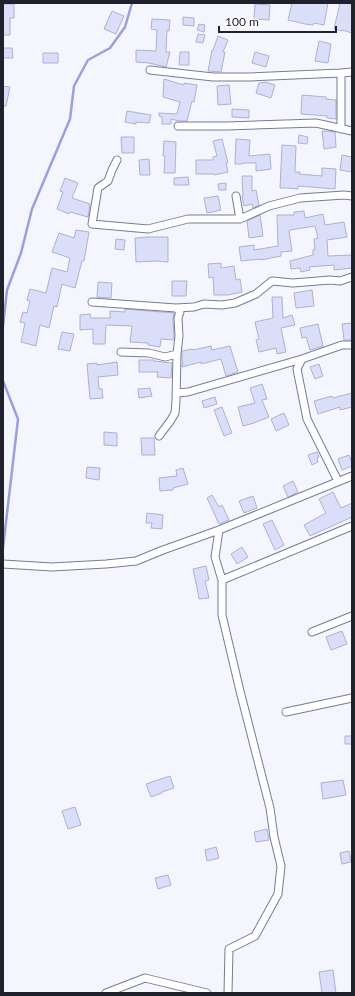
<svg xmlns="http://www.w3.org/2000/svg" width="355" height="996" font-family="Lato,sans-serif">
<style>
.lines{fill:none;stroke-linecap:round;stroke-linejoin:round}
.stream{stroke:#99a0dc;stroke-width:2.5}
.building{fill:#dbdef8;stroke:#adb1d0}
.street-casing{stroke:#777b98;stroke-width:9}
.street{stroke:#fff;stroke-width:7}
</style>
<rect width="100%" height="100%" fill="#f5f6fd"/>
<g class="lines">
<path class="stream" d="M3,326l4,-36 14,-37 11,-44 38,-90 4,-33 14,-26 22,-12 15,-21 7,-24
M3,381l15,38 -15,129"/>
</g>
<path class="building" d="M292,3h36l-4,22 -10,-2 -1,2 -8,-1 -17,-4z
M340,3l12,1v29l-10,-3v1l-8,-2z
M3,4h11v14h-4v17h-7z
M255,4l15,1 -1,15 -15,-1z
M112,11l12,5 -8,18 -12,-5z
M183,17l11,1v8l-11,-1z
M152,19l18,1 -1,11 -2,-1 -1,22h4l-4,15 -17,-4 -13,-1v-12l20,1 1,-21 -6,-1z
M199,24l6,1 -1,7 -7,-2z
M198,34l7,1 -2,8 -7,-1z
M218,36l10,4 -5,12h2l-4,20 -13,-1 4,-21h1z
M319,41l12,3 -3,19 -13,-2z
M3,48h9l1,10h-10z
M180,52h9v13h-10z
M255,52l14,4 -3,11 -14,-4z
M43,53h15v10h-15z
M164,79l20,6v-2l13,2 -3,17 -2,-1 -5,20h-8l-8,-2v5h-9v-7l-3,-1v-3l18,1 3,-12 -17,-5z
M266,82l9,3 -4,13 -15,-5 3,-10z
M229,85l2,19 -13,1 -1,-19z
M3,86l7,1 -4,19h-3z
M302,95l24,2v2l10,1v19l-9,-1v-2l-26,-2z
M232,109l17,1v8l-17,-1z
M127,111l24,4 -2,8 -13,-1v2l-11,-2z
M322,131h5l8,1 1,15 -12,2z
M299,135l9,2 -1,7 -9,-1z
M121,137h13v16h-12z
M222,139l6,24h-2l2,9 -14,3v-1h-18v-14h17v-3l4,-1 -4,-15z
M236,139l14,1 -1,16 21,-2 1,15 -15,2v-8h-13v1h-8z
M164,141l12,1 -1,31h-11l1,-17h-2z
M282,145l14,1 -1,26h5l-1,2 23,2v-8l14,1 -1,20 -37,-3v3l-11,-1h-7z
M342,155l10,2v15l-12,-2z
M149,159l1,16h-10l-1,-15z
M242,176h10v15l4,-1 3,15 -6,3 -1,-4 -8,2 -2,-10h1z
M188,177l1,8h-15v-7z
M65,178l13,5 -6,15 18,6 -2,13 -18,-5 -1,2 -12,-5 6,-17 -3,-1z
M226,183v7h-7l-1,-6z
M218,196l3,14 -14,3 -3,-15z
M304,211l1,7 18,-4 2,11 19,-3 3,15 -20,3 1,16 24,-1v13l-18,2v-5l-25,2 1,3 -9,2 -1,-4 -9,1 -1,-8 23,-6v-5h2l-1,-11 4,-1 -3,-12 -25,4v1h-1l3,20 -11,1v4l-20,4v-1l-20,2 -2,-14 15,-2v5l24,-4 -1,-31h17v-3z
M260,215l3,21 -14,2 -2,-17z
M76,230l13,2 -5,29h-2l-7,27 -13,-4 -5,23 -3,-1 -5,22 -9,-3 -4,21 -15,-4 4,-19 -5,-1 3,-10 4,1 3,-12 -3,-1 3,-11 16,4 6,-25 15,4 3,-14 -18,-6 7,-19 15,5z
M149,237h19v25l-12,-1 -20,1 -1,-24z
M116,239l9,1 -1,10 -9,-1z
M221,263v5l13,-2 2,14 4,-1 2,13 -14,3h-14l-1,-18 -4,1 -1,-14z
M172,281h15l-1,15h-14z
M98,282l14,1 -1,15 -14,-1z
M312,290l2,16 -18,2 -2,-15z
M272,297h10l1,21 9,-3 3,10 -14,3 5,24 -9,2 -1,-6 -17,4 -3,-12 3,-1 -4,-17 18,-4z
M125,309l49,4 -1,5 1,22 -13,-1 -1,8 -12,-2v-2l-18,-1 2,-16 -26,-1 -1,19h-12v-15l-13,1v-15l10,-1 1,4h19v-7l15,1z
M352,323v17h-8l-2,-16z
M318,324l5,22 -13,4 -4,-13 -4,1 -2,-10z
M62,332l12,2 -4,17 -12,-2z
M211,346l1,4 18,-4 8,26 -12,4 -5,-17 -20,5v-2l-19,5v-3h1l-1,-4v-9l10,-2 1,1z
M139,360h15v1l18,2 -1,15 -14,-1 1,-5h-19z
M117,362l1,13 -20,2 1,12h3l1,9 -13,1 -3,-35 10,-1v2z
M319,364l4,12 -8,3 -5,-12z
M262,384l5,15 -5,1 7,17 -15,6 -11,3 -5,-19 17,-4 -5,-15z
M150,388l2,8 -13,2 -1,-9z
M352,393v14l-12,3v-3l-22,7 -4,-13 18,-5 1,2z
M215,397l2,7 -13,4 -2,-7z
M222,407l10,26 -8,3 -10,-26z
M284,413l5,12 -13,6 -5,-12z
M104,432l13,1v13l-13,-1z
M141,438h13l1,17h-13z
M317,452l2,5 -2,1 1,4 -6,3 -4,-10z
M349,455l3,8v3l-10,4 -4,-11z
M87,467l13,1 -1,12 -13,-2z
M183,468l5,16 -15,4v2l-13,1 -1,-13 18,-2 -1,-6z
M293,481l5,11 -10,5 -5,-11z
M333,492l8,16 11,-5v14l-42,19 -6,-11 22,-12 -7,-14z
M212,495l7,12 3,-2 7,15 -10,4 -12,-26z
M253,496l4,12 -13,5 -5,-12z
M147,513l16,2 -1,14 -11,-1 1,-5h-6z
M272,520l12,25 -9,5 -12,-26z
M242,547l6,10 -11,7 -6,-10z
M206,566l3,14 -4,1 4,17 -10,1 -3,-17v1l-3,-14z
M342,631l5,13 -16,6 -5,-13z
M345,736h7v8h-7z
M170,776l4,12 -12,4v1l-11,4 -5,-13z
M343,780l3,15 -23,4 -2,-16z
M75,807l6,18 -13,4 -6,-18z
M267,829l2,11 -13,2 -2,-10z
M216,847l3,11 -12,3 -2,-11z
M349,851l2,11 -9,2 -2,-11z
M168,875l3,10 -13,4 -3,-11z
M333,970l3,23h-14l-3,-21z"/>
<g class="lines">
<defs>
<path id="street" d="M150,70l63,7h37l91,-4v56
M341,73l11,-1
M178,126h49l89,-3 36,8
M117,160l-5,10 -4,11 -10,7 -6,36 56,5 40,-10h52l29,-13 31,-8 44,-3 8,1
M236,196l4,23
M92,302l84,6
M121,352l28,1 16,4 12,-3
M176,393l12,-1 114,-33
M159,436l12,-16 4,-7 1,-12 1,-47 2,-18 -1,-18 2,-6 -4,-4 18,-1 10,-3 18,1 13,-2 21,-9 16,-13 21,2 37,-3 10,1 12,-4
M338,481l-31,-62 -10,-50 5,-10 40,-14h10
M219,530l-4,27 7,23v35l18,76 30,117 4,29 7,29 -3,28 -23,42 -26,13 -1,44
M3,564l49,3 54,-3 30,-3 27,-11 56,-20 133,-54
M222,580l130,-54
M312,632l40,-16
M286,712l66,-14
M106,993l39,-15 62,15"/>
</defs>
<use href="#street" class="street-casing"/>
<use href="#street" class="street"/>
</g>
<rect width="355" height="996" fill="none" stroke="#20212d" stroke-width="8"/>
<path d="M219 26v6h117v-6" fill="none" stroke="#20212d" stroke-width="2"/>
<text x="225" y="26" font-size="12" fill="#20212d" stroke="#ffffff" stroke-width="3" paint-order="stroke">100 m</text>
</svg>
